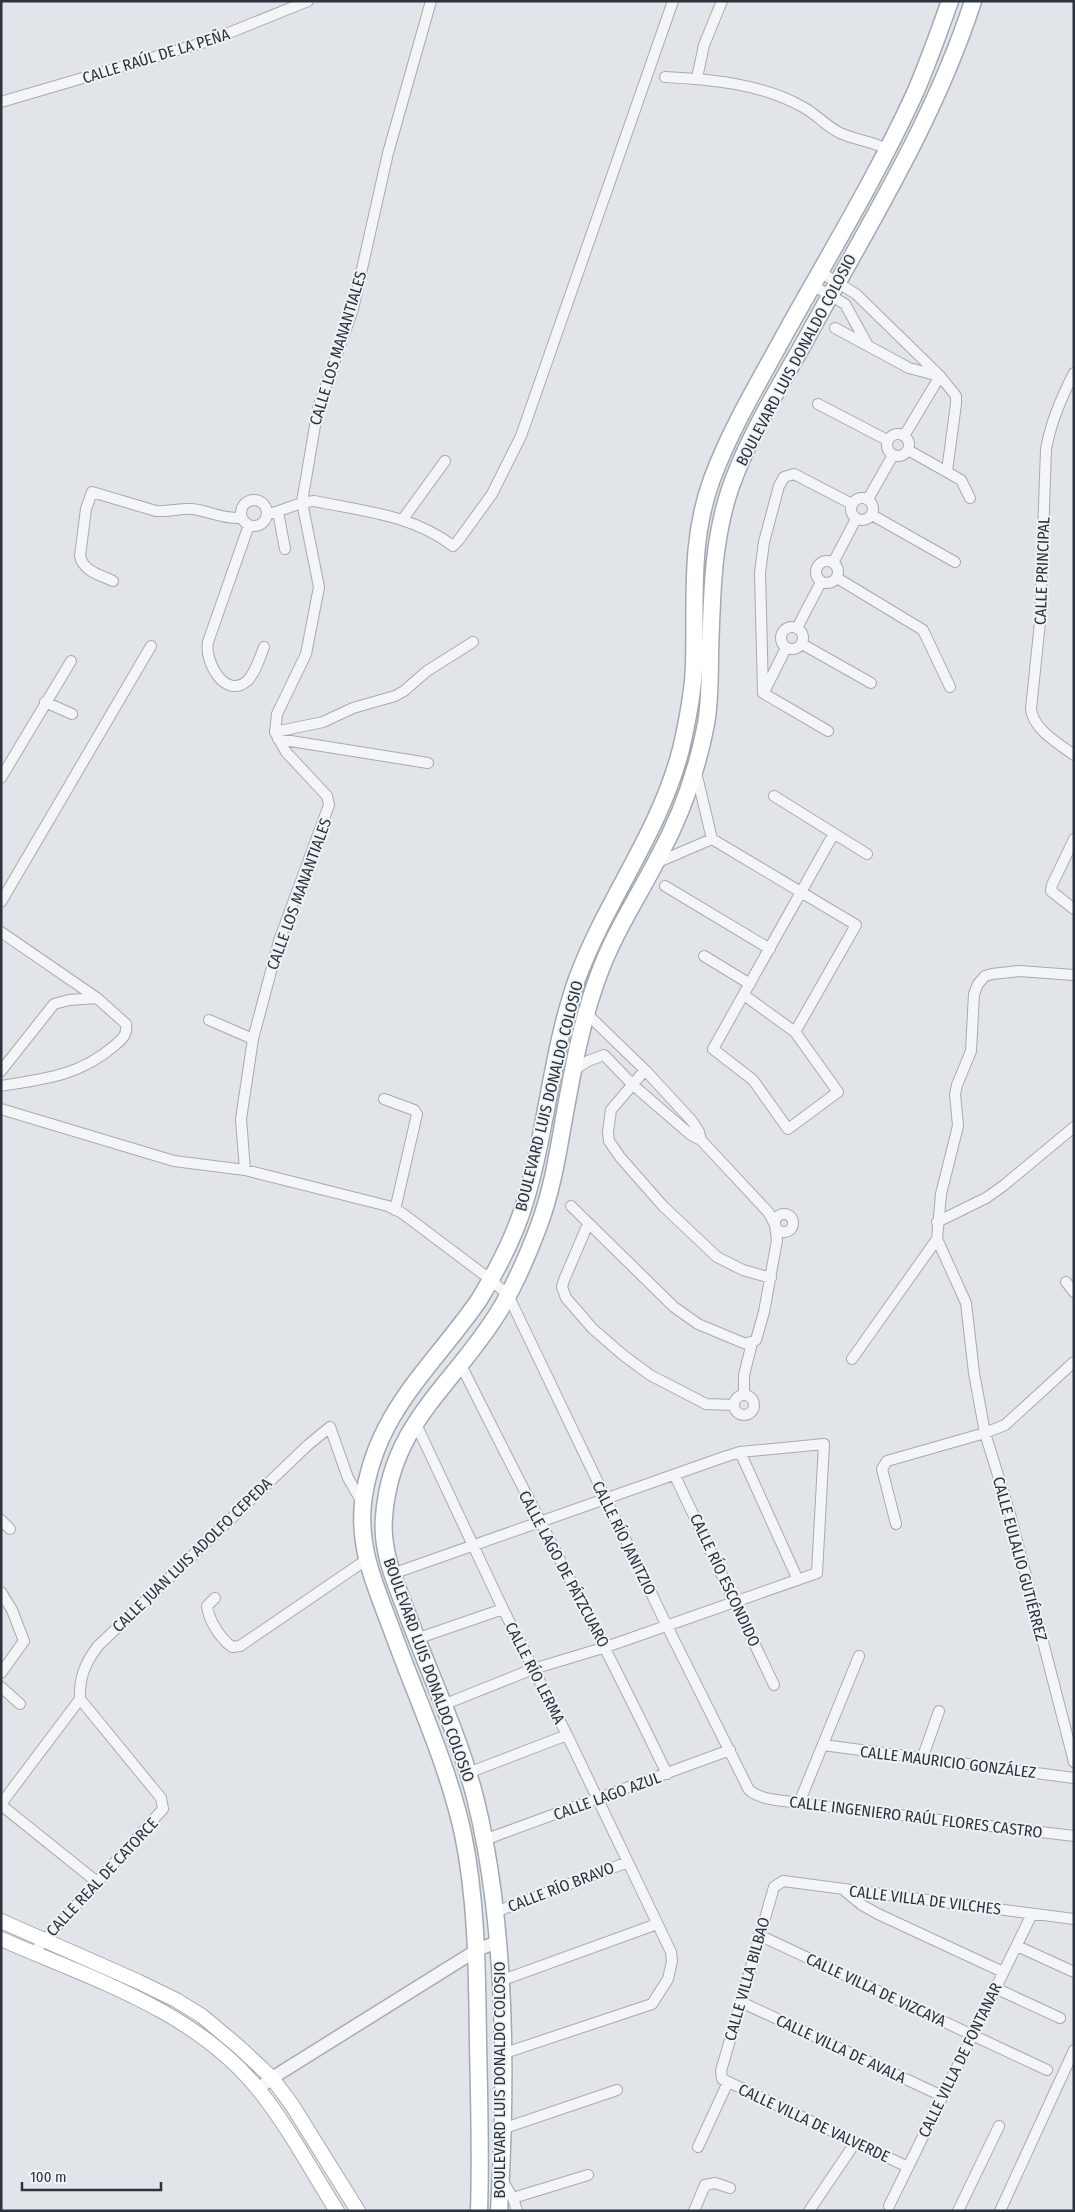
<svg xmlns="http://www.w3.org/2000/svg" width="1075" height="2212" font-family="'Fira Sans Condensed',sans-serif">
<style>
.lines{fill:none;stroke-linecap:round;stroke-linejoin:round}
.minor-casing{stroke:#a7abb2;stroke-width:12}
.tertiary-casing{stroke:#a7abb2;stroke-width:15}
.secondary-casing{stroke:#a7abb2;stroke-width:16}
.primary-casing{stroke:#a1aab3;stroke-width:19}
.minor{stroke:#f3f5f7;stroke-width:10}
.tertiary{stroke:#f3f5f7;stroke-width:12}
.secondary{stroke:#fff;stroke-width:14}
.primary{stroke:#fff;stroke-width:16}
.labels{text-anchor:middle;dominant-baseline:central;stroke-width:4;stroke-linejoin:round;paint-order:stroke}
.street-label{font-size:16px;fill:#2b333e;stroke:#f0f3f6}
</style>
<rect width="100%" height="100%" fill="#e1e4e8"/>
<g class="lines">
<defs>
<path id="minor" d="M665,77c46,2 97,7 138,30 13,7 23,19 37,26 15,7 31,8 47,16
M697,78l7,-33 18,-44
M1,102l208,-61 99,-40
M820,272l36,22 84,82 16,20v8l-9,67
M812,285l33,19 22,40
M835,328l74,40 30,8
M1074,373c-13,25 -23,48 -28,76l-6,173 -9,87c2,20 28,35 43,46
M818,404l69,36
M887 445a11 11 0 1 1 22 0a11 11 0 1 1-22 0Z
M904,436l36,-60
M908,450l53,30 9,18
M851 509a11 11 0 1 1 22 0a11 11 0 1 1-22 0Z
M868,499l25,-44
M241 513a13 13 0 1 1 26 0a13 13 0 1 1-26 0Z
M278,512l7,37
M268,514c16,-3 29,-12 46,-13 48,10 99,14 139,45l5,-5 34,-47 29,-58 152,-435
M872,515l83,47
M403,519l42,-58
M249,525l-41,117c-4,19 17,58 39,39 8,-7 13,-24 17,-34
M816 572a11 11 0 1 1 22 0a11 11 0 1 1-22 0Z
M833,563l23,-44
M837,578l86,52 27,57
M113,581c-13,-6 -30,-10 -33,-25l6,-47 6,-17 64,19c13,1 24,-3 36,-2 19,2 28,10 50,9
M781 638a11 11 0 1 1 22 0a11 11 0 1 1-22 0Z
M797,628l24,-46
M802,644l69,39
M764,692l22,-44
M763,693l-3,-120 4,-31 15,-56 5,-9 10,-3 58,30
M763,693l65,38
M45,702l27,12
M275,732l48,-10 30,-14 42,-12 9,-5 23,-20 46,-29
M278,739l150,24
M696,772l16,67 144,86 -61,107
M1,778l70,-117
M774,796l93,58
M1074,839l-22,46 -1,6 23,18
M656,863l56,-24
M665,886l105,63
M1,902l150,-256
M1,932l96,66 29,26c2,11 -5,16 -12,22 -35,30 -70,33 -113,40
M704,956l46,28
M1074,975l-55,-4 -27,3 -7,2 -7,8 -4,10 -3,57 -14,34 -2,9 3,32 -17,68 -4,45 29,64 8,70 11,60 25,81 64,248
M744,995l51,37 43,60 -50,37 -35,-49 -40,-31 120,-214
M586,1013l59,57 47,51 7,11 2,8
M209,1020l44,19
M645,1070l-34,40 -3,22 1,9 11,16 43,49 54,51 26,13 28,8
M1,1071l53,-67 15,-4 28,-2
M384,1099l30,11 3,4 -22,96
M1,1109l173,52 71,9 143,36 14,7 89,67 17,15 159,331 82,164c13,11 34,10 50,13l275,33
M245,1170l-4,-51 12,-80 26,-98 50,-136 -2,-9 -41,-44 -11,-20 2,-18 29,-60 13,-67 -17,-85 16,-94 35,-99 35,-156 43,-152
M571,1206l103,101 24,17 48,20 10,-4 8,-28 13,-72 -2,-15 -6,-12 -68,-73 -10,-5 -58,-50 -29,-30 -16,6 -14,9
M775 1223a9 9 0 1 1 18 0a9 9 0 1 1-18 0Z
M937,1222l49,-24 17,-12 71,-59
M588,1224l-24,56 -2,7 4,11 27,31 30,26 27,20 56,29 28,1
M1066,1282l8,10
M852,1359l85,-120
M461,1365c68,137 140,271 206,409
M744,1395v-20l8,-32
M734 1405a10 10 0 1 1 20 0a10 10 0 1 1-20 0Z
M415,1422l88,187 64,126 104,217 1,9 -4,18 -16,25 -150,50
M740,1452l58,128
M675,1476l99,209
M1,1520l9,9
M896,1524l-14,-55 5,-8 98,-28 20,-8 69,-63
M392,1574l335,-118 13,-4 84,-8 -7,129 -211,74 -73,22 -90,36
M1,1592l11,18 12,31 -23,32
M215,1598l-8,8c2,15 13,32 25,41l8,-1 126,-86
M416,1639l87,-30
M1,1687l19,17
M80,1699c-1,-21 5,-36 18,-53l210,-201 22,-18 18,51 15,26
M823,1745l251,33
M922,1759l17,-48
M468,1773l99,-38
M799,1803l60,-147
M1,1804l79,-105
M1,1805l96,77
M484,1840l246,-90
M845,1891l17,14 16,9 125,58
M495,1912l133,-50
M759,1935l288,135
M1017,1946l57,26
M33,1953l130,-144 -2,-11 -81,-99
M500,1981l157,-57
M995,1988l65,30
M741,2002l201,94
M502,2129l115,-39
M698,2147l30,-65
M908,2167l-186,-88 -1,-8 53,-184 9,-6 291,38
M502,2180l11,18 4,13
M513,2198l75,-23
M889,2206l143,-292
M694,2211l11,-26 10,-2 15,5
M809,2211l46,-68
M958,2211l41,-85
M1000,2211l74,-161"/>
<path id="tertiary" d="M258,2089l14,-11 205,-128 20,-8"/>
<path id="secondary" d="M1,1921l136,60 39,19 26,16 37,31 33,31 20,27 66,106
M1,1939c91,40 193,71 257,150 30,37 53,81 79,122"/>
<path id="primary" d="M479,2211c2,-57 0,-113 -1,-170 -1,-69 -1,-139 -15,-207 -15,-69 -46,-135 -70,-201 -16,-44 -35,-82 -30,-130 11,-90 68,-134 116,-203 18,-30 35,-62 45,-95 23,-74 27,-153 53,-226 29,-79 83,-147 104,-230 6,-26 12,-56 13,-83 2,-65 -5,-125 18,-187 19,-51 47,-97 73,-145 44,-79 92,-158 130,-241 13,-30 24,-61 35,-92
M499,2211c8,-132 8,-286 -24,-414 -17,-65 -47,-126 -70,-189 -11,-29 -24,-59 -21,-91 7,-94 68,-130 114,-204 16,-26 29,-56 40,-85 13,-34 19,-69 25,-104 9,-50 18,-102 36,-150 15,-41 39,-77 59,-116 23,-42 39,-87 48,-134 4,-23 4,-47 4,-71 2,-55 2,-110 20,-164 18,-52 48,-100 75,-148 60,-110 129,-219 168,-340"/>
</defs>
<use href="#minor" class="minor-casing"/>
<use href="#tertiary" class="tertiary-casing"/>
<use href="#secondary" class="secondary-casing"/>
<use href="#primary" class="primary-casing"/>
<use href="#minor" class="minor"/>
<use href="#tertiary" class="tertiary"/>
<use href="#secondary" class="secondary"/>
<use href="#primary" class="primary"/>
</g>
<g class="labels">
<g class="street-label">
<text transform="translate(156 56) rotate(-17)">CALLE RAÚL DE LA PEÑA</text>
<text transform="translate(338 348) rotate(-73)">CALLE LOS MANANTIALES</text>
<text transform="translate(796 360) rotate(-62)">BOULEVARD LUIS DONALDO COLOSIO</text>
<text transform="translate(1042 571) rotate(-88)">CALLE PRINCIPAL</text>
<text transform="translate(299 894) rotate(-70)">CALLE LOS MANANTIALES</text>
<text transform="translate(549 1096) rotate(-76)">BOULEVARD LUIS DONALDO COLOSIO</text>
<text transform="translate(624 1538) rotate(64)">CALLE RÍO JANITZIO</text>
<text transform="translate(192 1555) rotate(-44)">CALLE JUAN LUIS ADOLFO CEPEDA</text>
<text transform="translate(1020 1559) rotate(75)">CALLE EULALIO GUTIÉRREZ</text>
<text transform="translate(564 1569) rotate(62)">CALLE LAGO DE PÁTZCUARO</text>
<text transform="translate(725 1580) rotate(65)">CALLE RÍO ESCONDIDO</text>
<text transform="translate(429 1670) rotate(70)">BOULEVARD LUIS DONALDO COLOSIO</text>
<text transform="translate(535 1673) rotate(63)">CALLE RÍO LERMA</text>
<text transform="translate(948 1762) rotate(7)">CALLE MAURICIO GONZÁLEZ</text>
<text transform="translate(607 1796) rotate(-20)">CALLE LAGO AZUL</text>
<text transform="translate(916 1817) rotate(7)">CALLE INGENIERO RAÚL FLORES CASTRO</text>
<text transform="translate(102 1877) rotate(-47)">CALLE REAL DE CATORCE</text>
<text transform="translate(561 1887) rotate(-21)">CALLE RÍO BRAVO</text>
<text transform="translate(925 1900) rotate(7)">CALLE VILLA DE VILCHES</text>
<text transform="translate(747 1979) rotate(-74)">CALLE VILLA BILBAO</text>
<text transform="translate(876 1990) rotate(25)">CALLE VILLA DE VIZCAYA</text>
<text transform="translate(841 2049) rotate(25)">CALLE VILLA DE AVALA</text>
<text transform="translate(960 2060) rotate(-64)">CALLE VILLA DE FONTANAR</text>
<text transform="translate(499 2080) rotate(-90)">BOULEVARD LUIS DONALDO COLOSIO</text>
<text transform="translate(814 2123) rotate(25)">CALLE VILLA DE VALVERDE</text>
</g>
</g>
<rect width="1075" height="2212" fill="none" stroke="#2b333e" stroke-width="5"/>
<path d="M22 2182v8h139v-8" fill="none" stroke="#2b333e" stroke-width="2.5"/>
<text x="30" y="2182" font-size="15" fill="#2b333e" stroke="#f0f3f6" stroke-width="4" paint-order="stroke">100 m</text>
</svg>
